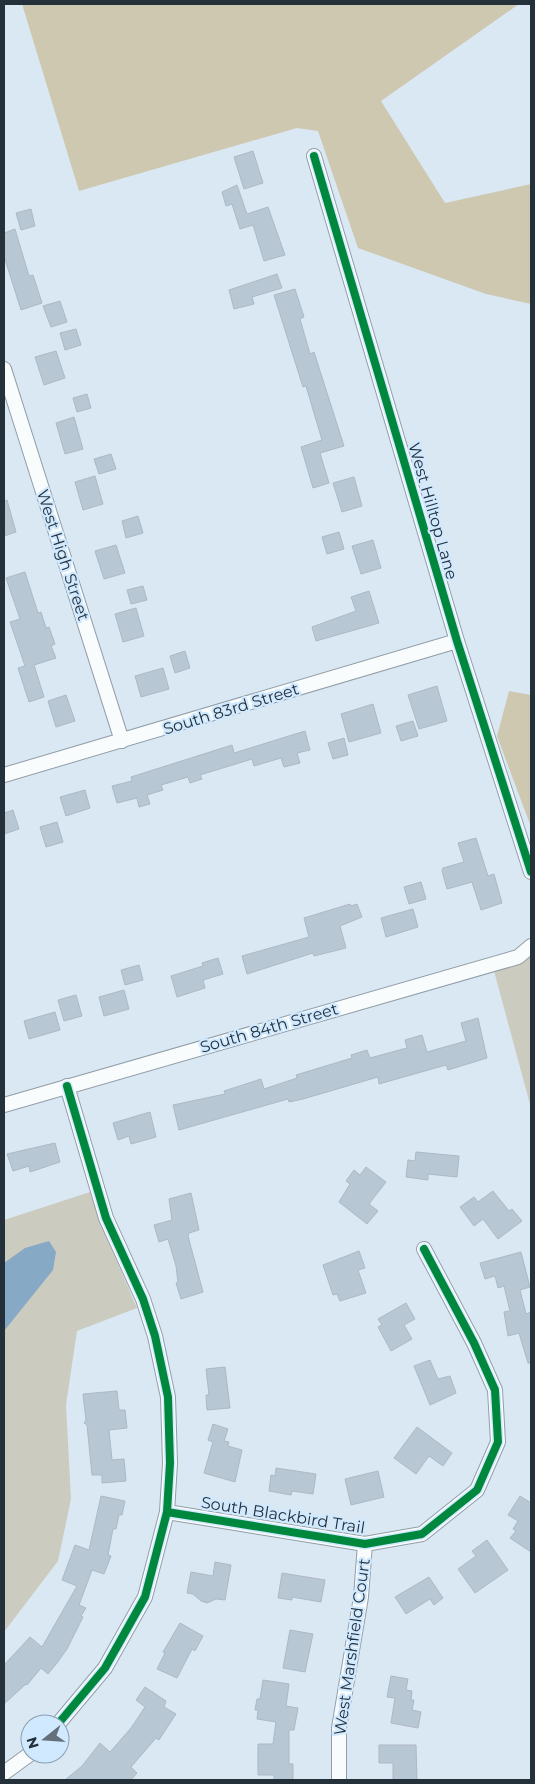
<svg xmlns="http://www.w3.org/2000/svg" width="535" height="1784" font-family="Montserrat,sans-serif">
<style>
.green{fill:#cccbbf}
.forest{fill:#cec8b1}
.water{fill:#86a9c6}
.building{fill:#b8c7d4;stroke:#adb9c3}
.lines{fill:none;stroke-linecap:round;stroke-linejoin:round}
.street-casing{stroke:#929ea8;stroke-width:16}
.street{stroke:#f9fcfd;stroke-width:14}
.cycleway-casing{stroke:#d0e9fe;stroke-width:11}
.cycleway{stroke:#00873e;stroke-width:8}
.labels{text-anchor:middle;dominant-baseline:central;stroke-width:4.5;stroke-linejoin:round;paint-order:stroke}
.street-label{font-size:16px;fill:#24303a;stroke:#d0e9fe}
</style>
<rect width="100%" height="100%" fill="#dae8f4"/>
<path class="green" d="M531,957v151l-37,-137z
M90,1192l12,35 35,81 -60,23 -11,74 5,94 -13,62 -54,71v-412z"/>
<path class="forest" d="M22,4h497l-138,97 64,102 86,-19v120l-45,-10 -128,-46 -40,-117 -21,-3 -218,63z
M509,691l22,4v132l-34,-91z"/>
<path class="water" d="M49,1241l7,11 -3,18 -49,61v-68l21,-15z"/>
<path class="building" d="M253,151l10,32 -19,6 -10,-32z
M237,185l10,29 21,-7 17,48 -21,6 -11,-36 -13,4 -8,-25 -6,2 -4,-14z
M31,209l4,17 -14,4 -5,-17z
M15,229l14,47 4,-1 9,28 -21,7 -17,-54v-23z
M277,274l5,14 -30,9 2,7 -20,5 -5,-19z
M295,289l9,28 -4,2 10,35 4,-2 30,94 -24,7 9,30 -16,5 -12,-41 21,-7 -16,-54 -3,1 -29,-92z
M60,301l7,21 -16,5 -8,-21z
M76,329l5,16 -16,5 -5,-17z
M56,351l9,27 -21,7 -9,-28z
M87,394l4,14 -14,4 -4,-14z
M74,417l9,32 -18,5 -9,-31z
M111,454l5,15 -17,5 -5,-15z
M95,476l8,28 -20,6 -8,-28z
M354,477l8,29 -20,6 -9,-29z
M7,500l9,32 -12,4v-35z
M138,516l5,17 -17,5 -4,-17z
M339,532l5,17 -17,5 -5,-17z
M373,540l8,28 -20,6 -9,-28z
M116,545l9,28 -21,6 -9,-28z
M25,572l13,41 3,-1 5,16 3,-1 6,17 -4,2 5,12 -22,7 10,32 -15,5 -11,-34 7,-2 -15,-44 10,-3 -14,-41z
M143,586l4,14 -16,4 -4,-14z
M369,591l10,32 -63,18 -4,-14 44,-16 -5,-14z
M136,608l8,28 -21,6 -8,-28z
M185,651l5,17 -15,5 -5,-17z
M163,668l6,21 -28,8 -6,-21z
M437,686l10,35 -28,8 -11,-34z
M66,695l9,26 -19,6 -8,-26z
M373,704l8,29 -32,9 -8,-28z
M413,721l5,15 -17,5 -5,-15z
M305,731l5,19 -13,3 3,10 -16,4 -3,-9 -27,8 -2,-7 -52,16 2,4 -12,4 -2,-6 -27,8 2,5 -16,5 3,9 -11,3 -2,-9 -20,5 -5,-17 20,-5 -1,-4 101,-32 2,8z
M344,738l4,17 -15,4 -5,-16z
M85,790l5,18 -24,8 -6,-19z
M13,810l6,19 -15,5v-21z
M57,822l6,20 -17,5 -6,-20z
M476,838l12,38 6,-2 8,29 -21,7 -9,-28 -25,7 -5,-18 1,-3 21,-6 -6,-19z
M421,882l5,17 -17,5 -5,-17z
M350,904l1,2 6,-2 5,13 -22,9 6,22 -32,8 -1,-3 -66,21 -5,-18 67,-19 -5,-19z
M413,909l5,18 -32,10 -5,-19z
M218,958l5,16 -20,6 2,8 -28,9 -6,-21 32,-10 -1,-3z
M139,965l4,15 -18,5 -4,-15z
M124,990l5,19 -25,7 -5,-19z
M76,995l6,21 -18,5 -6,-21z
M55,1012l5,18 -31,9 -5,-18z
M478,1018l9,40 -39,12 -2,-5 -67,19 -1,-7 -75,22 -14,3 -1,-3 -109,31 -6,-25 52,-11 -1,-3 37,-12 3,10 33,-11 -1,-3 56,-17 -1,-3 16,-5 3,8 33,-9 4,-1 -2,-8 17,-5 5,17 39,-11 -5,-18z
M150,1112l6,25 -25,7 -2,-8 -11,4 -5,-17z
M55,1143l5,19 -30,10 -1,-6 -16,5 -6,-17z
M416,1152l43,4 -2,21 -29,-3v6l-22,-3 2,-17 7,1z
M366,1167l20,15 -17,22 9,7 -11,13 -28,-22 11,-18 -4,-3 8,-11 6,5z
M493,1191l16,20 3,-2 10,12 -24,18 -15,-20 -9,7 -14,-19 14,-10 4,5z
M191,1193l8,37 -10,3 -1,3 15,56 -22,7 -5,-16 2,-1 -2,-16 -8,-27 -9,3 -5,-17 18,-5 -3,-21z
M359,1251l6,17 -7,2 8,23 -26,8 -3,-7 -4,1 -10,-30z
M521,1252l9,35 -10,3 6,24 5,-2v51h-3l-9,-30 -11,3 -4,-24 6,-1 -6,-25 -6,2 -3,-12 -10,3 -5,-16z
M406,1303l9,16 -11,6 8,14 -21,12 -13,-24 4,-2 -4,-6z
M430,1360l8,19 12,-3 6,17 -26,12 -16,-39z
M225,1367l5,41 -23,2 -1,-15h3l-3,-26z
M117,1391l2,19h6l2,18 -18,2 3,30 12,-1 2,22 -24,2v-8h-10l-5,-50 -3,-2 2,-3 -3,-26z
M213,1424l15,5 -4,12 5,1 -1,4 14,4 -7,32 -31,-9 9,-31 -5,-2z
M417,1427l35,26 -9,13 -14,-10 -13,18 -22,-16z
M276,1468l40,6 -3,20 -21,-3 -1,4 -22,-4 2,-16 4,1z
M378,1471l6,26 -33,8 -6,-26z
M101,1496l24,5 -3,14h-3l-3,14h-3l-5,26 3,1 -7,18 -12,-4 -13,35 7,3 -5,8 2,1 -16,32 -10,14 -9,11 -7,-6 -14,17 -1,-1 -22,20v-39l26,-28 12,10 35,-61 -15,-6 13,-35 14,5z
M520,1496l11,7v49l-21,-14 6,-7 -3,-2 5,-8 -10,-6z
M487,1540l21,30 -33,23 -17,-24 18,-13 -4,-5z
M215,1562l16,3 -6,35 -9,-1 -9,4 -6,-2 -8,-7 -6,-1 4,-21 22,4z
M282,1573l43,7 -4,22 -29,-5v3l-14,-2z
M429,1577l14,21 -9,7 -4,-6 -24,15 -11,-17z
M180,1623l23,13 -8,15 -3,-2 -15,29 -20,-9 8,-16 -2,-1z
M290,1630l23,4 -8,38 -22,-4z
M391,1676l17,3 -2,11 6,1 -1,9h3l-2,10 9,2 -3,16 -27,-5 4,-25 -8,-1z
M263,1680l26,4 -3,22 12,2 -4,22h-5v34h4v16h-19v-5h-16v-31h15l3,-22 -19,-3 1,-9h-3l2,-11h3z
M145,1687l21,14 -2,6 12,7 -17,26 -3,-2 -25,29 6,6 -6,7h-66l17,-14 18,-23 10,9 21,-24 14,-21 -9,-7z
M379,1745h37l1,35h-24v-17h-14z"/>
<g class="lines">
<defs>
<path id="street" d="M314,156l143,485 74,231
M4,369l118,372
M4,775l453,-134
M4,1105l514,-148 13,-11
M167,1512l198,32 57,-10 55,-44 21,-48 -3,-52 -21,-47 -50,-94
M58,1724l47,-56 40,-71 22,-85 3,-49 -2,-66 -13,-61 -12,-37 -37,-81 -39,-132
M4,1773l26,-19
M339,1780v-52l22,-131 4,-53"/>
</defs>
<use href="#street" class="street-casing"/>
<use href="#street" class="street"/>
<defs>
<path id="cycleway" d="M314,156l143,485 74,231
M167,1512l198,32 57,-10 55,-44 21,-48 -3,-52 -21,-47 -50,-94
M58,1724l47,-56 40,-71 22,-85 3,-49 -2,-66 -13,-61 -12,-37 -37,-81 -39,-132"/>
</defs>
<use href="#cycleway" class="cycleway-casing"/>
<use href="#cycleway" class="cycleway"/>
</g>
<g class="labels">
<g class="street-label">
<text transform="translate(433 511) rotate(74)">West Hilltop Lane</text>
<text transform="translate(63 555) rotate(72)">West High Street</text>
<text transform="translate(231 709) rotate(-17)">South 83rd Street</text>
<text transform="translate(269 1028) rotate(-16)">South 84th Street</text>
<text transform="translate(283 1515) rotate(9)">South Blackbird Trail</text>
<text transform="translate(352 1647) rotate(-82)">West Marshfield Court</text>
</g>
</g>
<rect width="535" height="1784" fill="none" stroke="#24303a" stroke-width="10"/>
<g transform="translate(45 1739) rotate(253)"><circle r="24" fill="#d0e9fe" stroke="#8b9fb0"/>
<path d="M0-4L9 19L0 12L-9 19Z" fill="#64707b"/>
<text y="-8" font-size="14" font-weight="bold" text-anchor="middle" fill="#24303a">N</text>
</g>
</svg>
